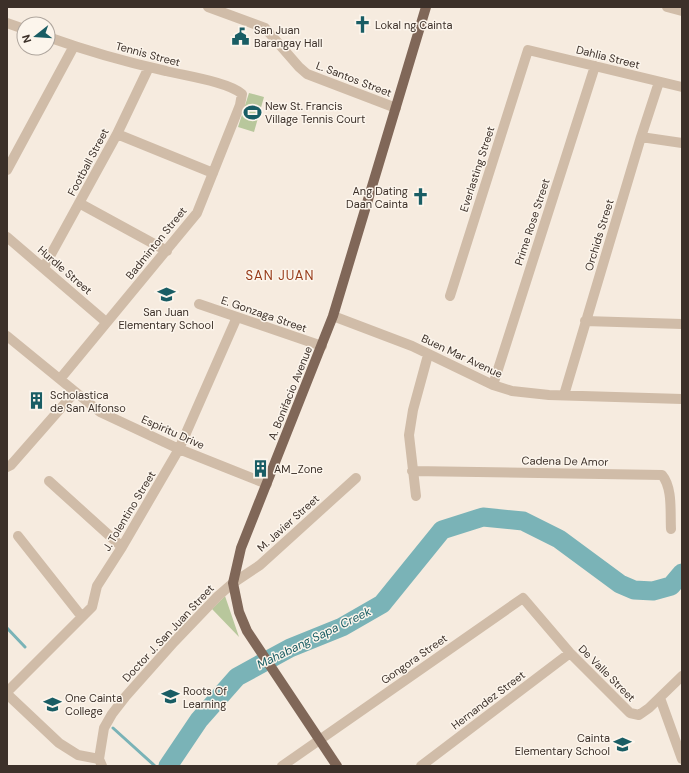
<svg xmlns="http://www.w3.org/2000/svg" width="689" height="773" font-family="'DM Sans',sans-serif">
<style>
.green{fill:#b8c79c}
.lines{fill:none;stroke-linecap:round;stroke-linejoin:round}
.stream{stroke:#7ab3b7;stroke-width:3}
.river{stroke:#7ab3b7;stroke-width:19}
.minor{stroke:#d0bca8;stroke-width:10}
.major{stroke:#806758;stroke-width:10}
.labels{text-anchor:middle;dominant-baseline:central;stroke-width:3;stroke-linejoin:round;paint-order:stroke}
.poi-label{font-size:11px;fill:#3c3029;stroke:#fcf5ec;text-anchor:start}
.street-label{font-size:11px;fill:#3c3029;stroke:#fcf5ec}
.water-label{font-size:12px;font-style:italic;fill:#195d64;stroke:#fcf5ec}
.quarter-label{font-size:13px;letter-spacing:1px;fill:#963917;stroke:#fcf5ec}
</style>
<rect width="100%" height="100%" fill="#f6ebdf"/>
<path class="green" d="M249,93l15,4 -10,35 -16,-5z
M225,596l14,41 -27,-28z"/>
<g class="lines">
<path class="stream" d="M7,628l18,19
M113,728l42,38"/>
<path class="river" d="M168,766l31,-46 38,-43 53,-29 52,-21 40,-23 60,-74 41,-13 40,4 36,18 61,45 14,6 19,1 18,-5 11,-13"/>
<path class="minor" d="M208,7l57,21 34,39 8,7 89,34
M667,7l15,4
M7,23l17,6
M48,37c39,14 78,25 118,34 20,5 62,11 76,23l-2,11 -43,108 -137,166
M117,134l96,39
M641,137l41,6
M7,170l67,-124
M79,203l88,48
M7,237l99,85
M44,267l73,-133 32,-67
M450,296l78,-246 154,37
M199,304l123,42
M333,316l79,30 81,39 19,6 37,4 133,4
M585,321l97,3
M7,336l93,76 79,37 88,35
M493,385l102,-319
M564,395l77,-258 18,-55
M7,467l4,-2 64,-73
M412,471l250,4c11,13 8,38 9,54
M49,481l73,66
M416,496l-7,-61 4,-25 15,-55
M18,536l64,81
M7,692l85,-85 5,-21 25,-39 57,-98 58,-132
M7,694l52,49 19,12 21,4
M660,698l22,61
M102,766l-3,-7 5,-31 8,-14 14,-18 48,-54 44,-46 15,-13 27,-18 96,-87
M282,766l241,-168 47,55 60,60 9,2 10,-7 33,-32
M421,766l149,-113"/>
<path class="major" d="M337,766l-90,-135 -8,-19 -6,-29 8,-35 92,-232 93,-309"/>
</g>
<defs>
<symbol id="church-bare" viewBox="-9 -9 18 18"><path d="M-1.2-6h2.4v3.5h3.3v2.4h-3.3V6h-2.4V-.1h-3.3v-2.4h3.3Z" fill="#195d64" stroke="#fcf5ec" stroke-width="2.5" paint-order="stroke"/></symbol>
<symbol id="civic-bare" viewBox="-9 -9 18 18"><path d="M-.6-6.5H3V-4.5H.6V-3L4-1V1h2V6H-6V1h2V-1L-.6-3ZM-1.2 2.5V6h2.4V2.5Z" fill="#195d64" stroke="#fcf5ec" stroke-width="2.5" paint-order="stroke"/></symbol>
<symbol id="stadium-bare" viewBox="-9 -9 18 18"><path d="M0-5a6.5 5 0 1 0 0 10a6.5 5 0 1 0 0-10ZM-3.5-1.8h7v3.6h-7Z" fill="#195d64" stroke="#fcf5ec" stroke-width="2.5" paint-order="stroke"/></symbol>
<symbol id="school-bare" viewBox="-9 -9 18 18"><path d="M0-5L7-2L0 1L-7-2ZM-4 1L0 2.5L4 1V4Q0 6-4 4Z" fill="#195d64" stroke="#fcf5ec" stroke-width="2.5" paint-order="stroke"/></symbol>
<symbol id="building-bare" viewBox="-9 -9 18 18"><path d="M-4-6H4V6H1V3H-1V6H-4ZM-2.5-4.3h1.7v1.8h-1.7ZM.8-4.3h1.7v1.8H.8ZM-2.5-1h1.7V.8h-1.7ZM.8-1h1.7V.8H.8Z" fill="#195d64" stroke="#fcf5ec" stroke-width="2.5" paint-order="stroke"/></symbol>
<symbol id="university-bare" viewBox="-9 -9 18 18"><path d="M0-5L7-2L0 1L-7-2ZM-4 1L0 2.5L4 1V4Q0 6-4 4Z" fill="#195d64" stroke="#fcf5ec" stroke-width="2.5" paint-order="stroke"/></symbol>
</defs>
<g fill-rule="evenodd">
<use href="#church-bare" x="350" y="12" width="25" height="25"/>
<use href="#civic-bare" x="228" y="24" width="25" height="25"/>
<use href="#stadium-bare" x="240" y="100" width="25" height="25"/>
<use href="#church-bare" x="408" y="184" width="25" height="25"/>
<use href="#school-bare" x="154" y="282" width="25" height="25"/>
<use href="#building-bare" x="24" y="388" width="25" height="25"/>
<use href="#building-bare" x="248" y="456" width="25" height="25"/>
<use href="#school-bare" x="158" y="684" width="25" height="25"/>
<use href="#university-bare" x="40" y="692" width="25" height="25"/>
<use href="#school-bare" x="610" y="732" width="25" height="25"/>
</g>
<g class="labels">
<g class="poi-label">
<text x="375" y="25">Lokal ng Cainta</text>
<text x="254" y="30">San Juan<tspan x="254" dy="13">Barangay Hall</tspan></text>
<text x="265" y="106">New St. Francis<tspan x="265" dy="13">Village Tennis Court</tspan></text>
<text x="408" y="191" text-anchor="end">Ang Dating<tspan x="408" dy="13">Daan Cainta</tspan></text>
<text x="166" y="312" text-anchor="middle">San Juan<tspan x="166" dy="13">Elementary School</tspan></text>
<text x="50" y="395">Scholastica<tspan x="50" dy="13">de San Alfonso</tspan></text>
<text x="274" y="469">AM_Zone</text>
<text x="183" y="691">Roots Of<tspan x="183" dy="13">Learning</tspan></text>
<text x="65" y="698">One Cainta<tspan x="65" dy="13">College</tspan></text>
<text x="610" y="738" text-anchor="end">Cainta<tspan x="610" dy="13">Elementary School</tspan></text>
</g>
<g class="street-label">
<text transform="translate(148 54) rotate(15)">Tennis Street</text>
<text transform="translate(608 57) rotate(14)">Dahlia Street</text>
<text transform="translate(354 79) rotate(21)">L. Santos Street</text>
<text transform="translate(88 162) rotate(-62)">Football Street</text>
<text transform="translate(477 169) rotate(-72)">Everlasting Street</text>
<text transform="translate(532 222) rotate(-72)">Prime Rose Street</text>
<text transform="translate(599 235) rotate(-73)">Orchids Street</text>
<text transform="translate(156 243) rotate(-51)">Badminton Street</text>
<text transform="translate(65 270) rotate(41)">Hurdle Street</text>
<text transform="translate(264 314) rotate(19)">E. Gonzaga Street</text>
<text transform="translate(462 356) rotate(25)">Buen Mar Avenue</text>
<text transform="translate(290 393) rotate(-68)">A. Bonifacio Avenue</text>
<text transform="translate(173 432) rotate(24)">Espiritu Drive</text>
<text transform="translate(565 461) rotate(1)">Cadena De Amor</text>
<text transform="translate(129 511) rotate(-59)">J. Tolentino Street</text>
<text transform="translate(288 523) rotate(-42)">M. Javier Street</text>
<text transform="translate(168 633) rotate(-47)">Doctor J. San Juan Street</text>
<text transform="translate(414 659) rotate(-35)">Gongora Street</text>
<text transform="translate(607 673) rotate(45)">De Valle Street</text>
<text transform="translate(488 700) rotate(-37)">Hernandez Street</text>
</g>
<g class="water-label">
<text transform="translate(314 638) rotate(-26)">Mahabang Sapa Creek</text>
</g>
<g class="quarter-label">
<text x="280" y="275">SAN JUAN</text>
</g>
</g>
<rect width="689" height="773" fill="none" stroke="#3c3029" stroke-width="16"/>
<g transform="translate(36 36) rotate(253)"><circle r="19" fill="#fcf5ec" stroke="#afa69e"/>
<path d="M0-3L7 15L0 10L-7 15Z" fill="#195d64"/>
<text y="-6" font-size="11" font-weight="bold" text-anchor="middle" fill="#3c3029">N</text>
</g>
</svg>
